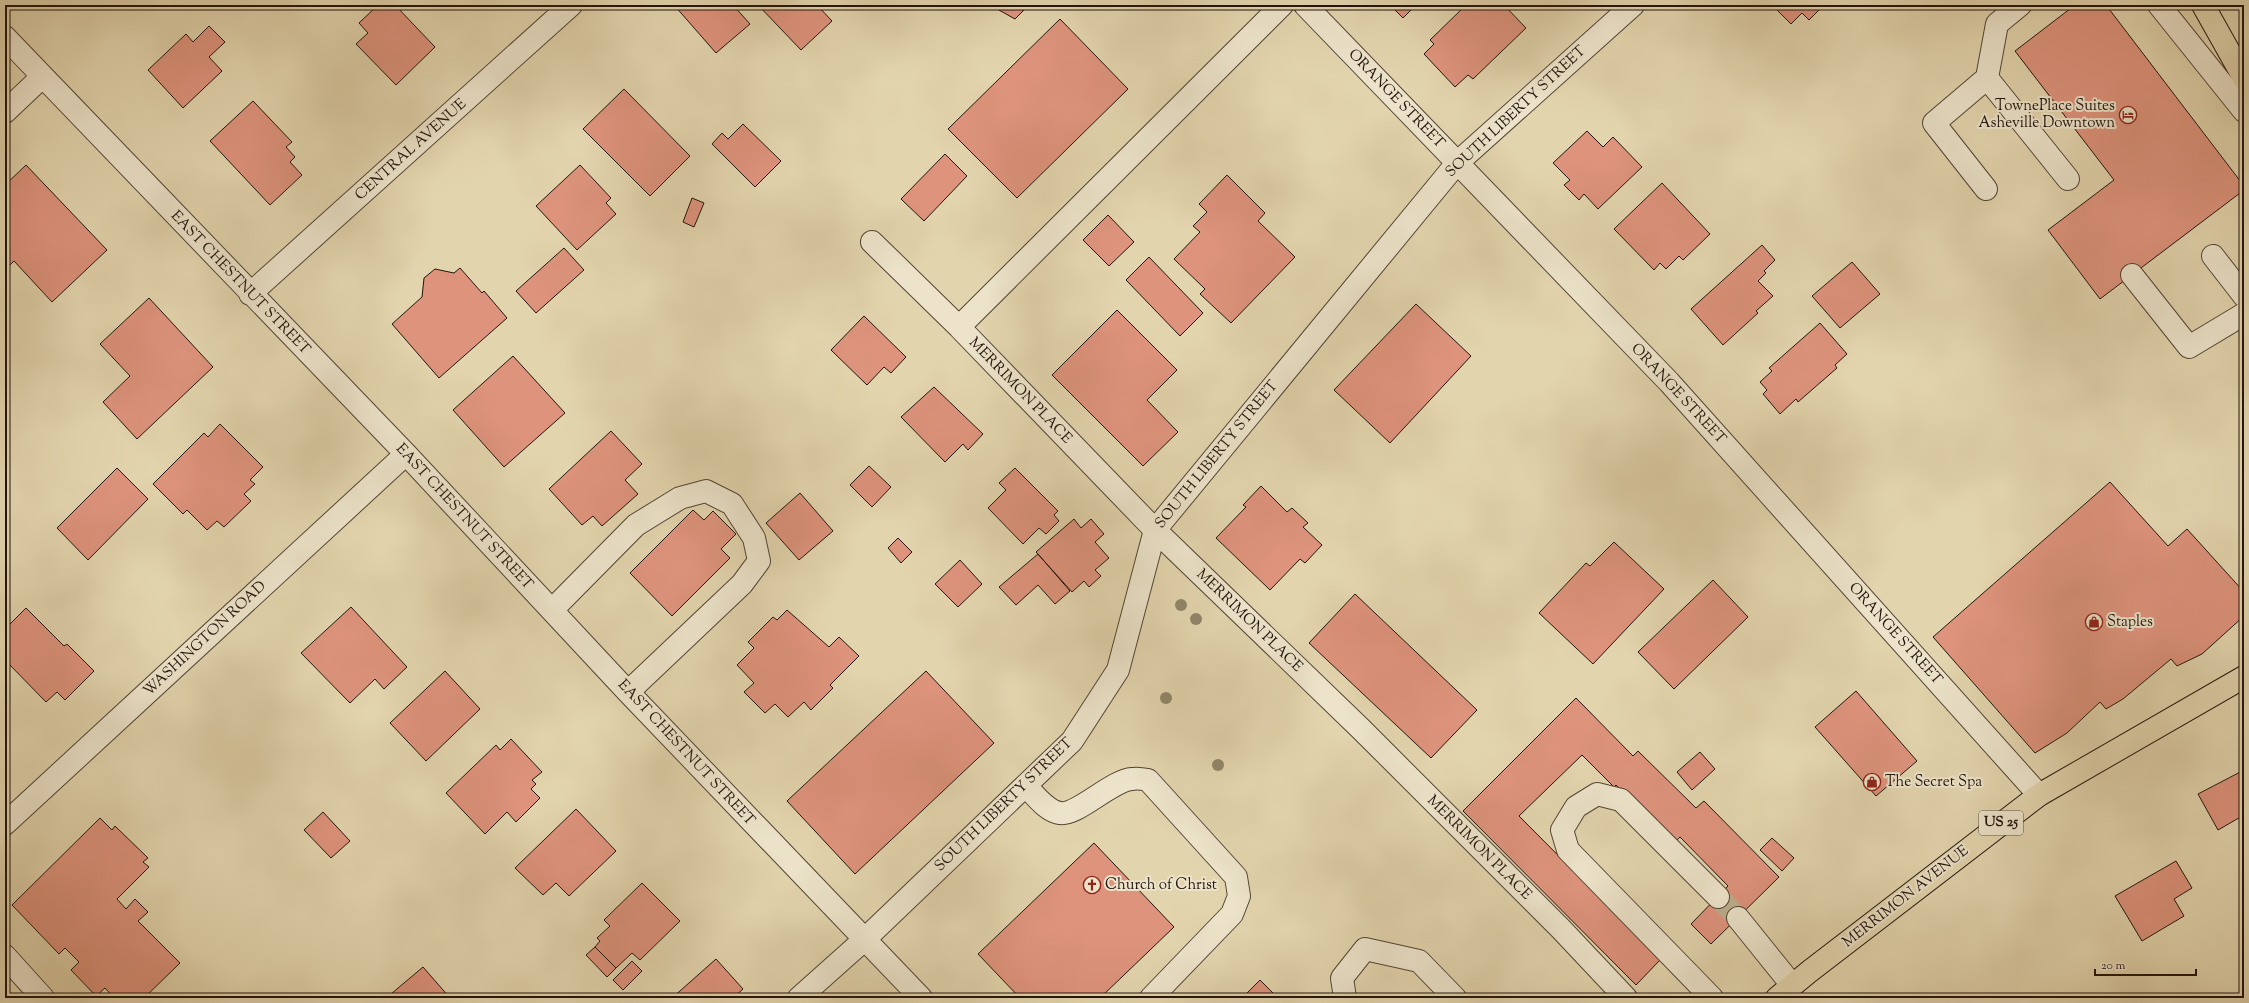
<svg xmlns="http://www.w3.org/2000/svg" width="2249" height="1003" font-family="'Sorts Mill Goudy',serif">
<style>
.building{fill:#dd937c;stroke:#23150d}
.lines{fill:none;stroke-linecap:round;stroke-linejoin:round}
.minor-tunnel{stroke:#bcae8d;stroke-width:22;stroke-dasharray:22 11;stroke-linecap:butt}
.minor-casing{stroke:#534535;stroke-width:24}
.major-casing{stroke:#23150d;stroke-width:24}
.highway-casing{stroke:#23150d;stroke-width:24}
.minor{stroke:#ece3ca;stroke-width:22}
.major{stroke:#e2d4ad;stroke-width:22}
.highway{stroke:#e2d4ad;stroke-width:22}
.tree{fill:#918669}
.labels{text-anchor:middle;dominant-baseline:central;stroke-width:4;stroke-linejoin:round;paint-order:stroke}
.shield{fill:#ece3ca;stroke:#5f5346;stroke-width:1}
.shield-label{font-size:14px;font-weight:bold;fill:#23150d}
.street-label{font-size:15px;fill:#23150d;stroke:#ece3ca}
.poi-label{font-size:15px;fill:#23150d;stroke:#ece3ca;text-anchor:start}
</style>
<rect width="100%" height="100%" fill="#e2d4ad"/>
<filter id="stains"><feTurbulence type="fractalNoise" baseFrequency=".005" numOctaves="4"/><feColorMatrix values="0 0 0 0 .2 0 0 0 0 .09 0 0 0 0 .02 0 0 0 .5 -.17"/></filter>
<radialGradient id="worn" r=".72"><stop offset=".6" stop-color="#630" stop-opacity="0"/><stop offset="1" stop-color="#630" stop-opacity=".3"/></radialGradient>
<path class="building" d="M378,5h17l40,42 -39,38 -40,-41 12,-11 -9,-10z
M674,5h59l17,19 -34,29z
M758,5h59l15,16 -31,29z
M990,5h39l-14,14z
M1390,5h26l-13,13z
M1466,5h38l22,23 -53,51 -5,-4 -13,12 -31,-33 10,-10 -4,-4z
M1534,5h10l-5,5z
M1772,5h52l-15,15 -7,-7 -11,11z
M2075,5h31l138,181v4l-144,109 -52,-69 66,-50 -99,-129z
M1060,19l68,70 -111,109 -69,-69z
M209,26l16,16 -16,15 13,14 -39,37 -35,-38 38,-36 7,8z
M624,89l66,67 -40,40 -67,-67z
M253,101l39,41 -6,5 9,10 -5,5 12,13 -32,30 -60,-64z
M743,124l38,37 -26,26 -43,-43 10,-11 6,6z
M1587,131l16,16 10,-10 29,30 -44,42 -14,-15 -5,6 -15,-15 6,-5 -17,-17z
M945,154l22,22 -43,45 -23,-22z
M26,165l81,85 -55,52 -38,-41 -4,4 -5,-6v-74z
M580,165l31,33 -5,5 10,11 -39,36 -41,-44z
M1227,175l38,38 -7,8 37,36 -64,66 -31,-29 5,-5 -31,-30 26,-27 -7,-6 14,-14 -8,-8z
M1662,183l48,51 -27,26 -4,-4 -13,13 -6,-6 -6,7 -40,-41z
M692,198l12,5 -10,24 -11,-5z
M1108,215l26,27 -25,24 -26,-26z
M1762,245l13,15 -11,11 2,2 -8,8 15,15 -17,15 2,2 -35,32 -32,-36z
M564,248l20,22 -48,43 -20,-22z
M1149,257l54,56 -23,23 -54,-56z
M1852,262l28,32 -40,34 -28,-32z
M460,268l22,25 2,-2 23,27 -68,60 -47,-54 30,-27 2,-19 11,-9 19,4z
M149,298l64,69 -76,72 -34,-37 27,-26 -30,-32z
M1416,304l55,52 -81,87 -56,-53z
M1117,310l60,60 -30,30 31,32 -35,34 -91,-91z
M864,316l42,41 -15,16 -7,-6 -17,18 -36,-35z
M1820,323l27,31 -12,11 2,3 -39,34 -2,-3 -16,15 -17,-20 4,-4 -7,-8 12,-11 -3,-3z
M513,356l52,57 -61,54 -51,-57z
M934,387l49,47 -15,16 -5,-6 -18,18 -44,-45z
M220,424l43,43 -13,13 5,4 -11,10 7,7 -27,26 -7,-6 -10,9 -20,-20 -4,4 -30,-30 51,-51 4,4z
M611,431l31,33 -17,16 13,14 -36,32 -9,-10 -11,9 -33,-36z
M869,466l22,21 -19,20 -22,-22z
M117,468l31,31 -60,61 -31,-32z
M1015,468l43,43 -4,4 5,6 -13,13 -7,-6 -16,16 -35,-36 18,-18 -7,-7z
M2110,482l58,64 19,-17 57,63v24l-42,38 -25,12 -6,-7 -48,40 -17,10 -6,-7 -33,31 -32,20 -102,-116z
M1261,486l26,26 5,-4 16,15 -5,4 19,18 -17,18 -5,-4 -30,31 -54,-52 30,-31 -3,-2z
M800,493l33,38 -34,29 -33,-37z
M693,510l11,10 9,-9 23,23 -15,15 9,9 -58,58 -42,-43z
M1074,519l7,9 10,-9 13,15 -9,8 14,16 -14,12 6,6 -12,11 -5,-6 -12,11 -36,-40z
M898,538l14,14 -11,11 -13,-15z
M1614,542l50,47 -71,75 -54,-51 47,-50 4,3z
M1038,554l32,37 -15,13 -17,-19 -22,20 -17,-18z
M960,560l22,24 -24,23 -23,-23z
M1713,580l35,37 -74,72 -36,-37z
M1355,594l122,116 -46,48 -122,-115z
M351,607l56,60 -23,22 -9,-10 -25,24 -49,-50z
M26,608l38,38 3,-2 27,27 -29,29 -8,-8 -11,10 -41,-42v-15l3,-3 -3,-3v-10z
M787,610l42,37 10,-10 20,19 -29,29 3,3 -22,22 -7,-8 -16,15 -13,-13 -10,9 -21,-21 10,-9 -17,-18 17,-17 -6,-6 25,-25 4,3z
M445,671l35,38 -54,52 -36,-38z
M926,671l68,72 -139,131 -68,-73z
M1856,691l61,70 -41,35 -61,-69z
M1576,698l57,58 5,-5 58,57 8,-7 75,76 -68,67 -20,-20 37,-38 -48,-49 -6,6 -58,-58 -2,2 -32,-32 -63,61 142,143 -25,26 -173,-174z
M511,739l31,33 -10,8 4,4 -5,5 9,9 -24,24 -9,-10 -22,22 -39,-41 50,-48 4,5z
M1700,752l15,17 -23,21 -15,-18z
M2244,770v45l-26,15 -20,-36z
M576,809l40,42 -47,45 -13,-13 -13,12 -28,-27z
M323,812l27,29 -19,17 -27,-28z
M100,818l12,12 3,-4 33,32 -5,4 6,5 -32,32 9,10 9,-10 13,13 -10,9 42,42 -36,35h-30l-9,-10 -9,8 -25,-26 8,-8 -14,-14 -6,6 -47,-49z
M1772,838l22,20 -12,13 -22,-21z
M1094,843l80,84 -74,71h-80l-42,-44z
M2176,861l16,27 -18,11 10,17 -42,25 -27,-45z
M642,883l38,38 -40,39 -8,-7 -16,15 -21,-21 5,-6 -3,-3 13,-12 -6,-6z
M595,947l21,21 -9,9 -21,-22z
M716,959l27,30 -10,9h-61z
M632,961l10,10 -19,19 -10,-10z
M423,967l27,31h-56l-3,-4z
M1260,980l18,18h-36z"/>
<g class="lines">
<path class="minor-tunnel" d="M1718,897l20,21"/>
<defs>
<path id="minor" d="M1305,5l364,377 370,413
M2020,5l-23,19 -10,54 81,101
M2159,5l85,106
M5,37l401,417 222,238 293,306
M5,112l37,-35
M1986,189l-52,-66 53,-45
M872,242l87,85 196,203 206,199 200,200 65,69
M2213,256l31,40
M2132,275l57,72 55,-33
M250,294l321,-289
M959,327l323,-322
M552,610l84,-85 44,-27 26,-7 26,13 22,34 5,23 -17,23 -114,108
M1026,786c9,9 20,25 34,27 17,3 52,-33 72,-34 5,-1 11,0 16,1l88,97 3,19 -7,18 -81,84
M5,824l401,-370
M1738,918l54,67
M5,956l38,42
M799,998l65,-58 208,-199 46,-71 37,-140 302,-367 176,-158
M1345,998l-3,-20 23,-29 54,12 36,37
M1712,998l-144,-148 -6,-20 14,-23 21,-13 24,6 97,97"/>
<path id="major" d="M1777,998l33,-27 229,-176 205,-118"/>
<path id="highway" d="M2203,5l41,73"/>
</defs>
<use href="#minor" class="minor-casing"/>
<use href="#major" class="major-casing"/>
<use href="#highway" class="highway-casing"/>
<use href="#minor" class="minor"/>
<use href="#major" class="major"/>
<use href="#highway" class="highway"/>
</g>
<g class="tree">
<circle cx="1181" cy="605" r="6"/>
<circle cx="1196" cy="619" r="6"/>
<circle cx="1166" cy="698" r="6"/>
<circle cx="1218" cy="765" r="6"/>
</g>
<defs>
<symbol id="hotel-ring" viewBox="-11 -11 22 22"><circle r="9.5" fill="#ece3ca" stroke="#8f2418" stroke-width="1.5"/><path d="M-6-4.5h1.5V1H6V5H4.5V3h-9V5H-6ZM-4 0a1.8 1.8 0 1 1 3.6 0ZM.5 0V-2.5h3Q6-2.5 6 0Z" fill="#8f2418"/></symbol>
<symbol id="shop-ring" viewBox="-11 -11 22 22"><circle r="9.5" fill="#ece3ca" stroke="#8f2418" stroke-width="1.5"/><path d="M-5-2.5h2.3a2.7 3.5 0 0 1 5.4 0H5L5.5 6h-11ZM-1.5-2.5h3a1.5 2.3 0 0 0-3 0Z" fill="#8f2418"/></symbol>
<symbol id="church-ring" viewBox="-11 -11 22 22"><circle r="9.5" fill="#ece3ca" stroke="#8f2418" stroke-width="1.5"/><path d="M-1.2-6h2.4v3.5h3.3v2.4h-3.3V6h-2.4V-.1h-3.3v-2.4h3.3Z" fill="#8f2418"/></symbol>
</defs>
<g fill-rule="evenodd">
<use href="#hotel-ring" x="2118" y="105" width="20" height="20"/>
<use href="#shop-ring" x="2084" y="612" width="20" height="20"/>
<use href="#shop-ring" x="1862" y="772" width="20" height="20"/>
<use href="#church-ring" x="1082" y="875" width="20" height="20"/>
</g>
<g class="labels">
<rect class="shield" x="1979" y="811" width="44" height="24" rx="3"/>
<g class="shield-label">
<text x="2001" y="823">US 25</text>
</g>
<g class="street-label">
<text transform="translate(1396 99) rotate(46)">ORANGE STREET</text>
<text transform="translate(1516 112) rotate(-43)">SOUTH LIBERTY STREET</text>
<text transform="translate(411 150) rotate(-42)">CENTRAL AVENUE</text>
<text transform="translate(240 283) rotate(46)">EAST CHESTNUT STREET</text>
<text transform="translate(1020 391) rotate(46)">MERRIMON PLACE</text>
<text transform="translate(1678 394) rotate(47)">ORANGE STREET</text>
<text transform="translate(1217 455) rotate(-51)">SOUTH LIBERTY STREET</text>
<text transform="translate(464 517) rotate(47)">EAST CHESTNUT STREET</text>
<text transform="translate(1249 621) rotate(44)">MERRIMON PLACE</text>
<text transform="translate(1895 634) rotate(48)">ORANGE STREET</text>
<text transform="translate(205 639) rotate(-43)">WASHINGTON ROAD</text>
<text transform="translate(686 753) rotate(47)">EAST CHESTNUT STREET</text>
<text transform="translate(1004 805) rotate(-44)">SOUTH LIBERTY STREET</text>
<text transform="translate(1479 848) rotate(45)">MERRIMON PLACE</text>
<text transform="translate(1906 897) rotate(-38)">MERRIMON AVENUE</text>
</g>
<g class="poi-label">
<text x="2115" y="106" text-anchor="end">TownePlace Suites<tspan x="2115" dy="17">Asheville Downtown</tspan></text>
<text x="2107" y="622">Staples</text>
<text x="1885" y="782">The Secret Spa</text>
<text x="1105" y="885">Church of Christ</text>
</g>
</g>
<rect width="2249" height="1003" fill="none" stroke="#e2d4ad" stroke-width="20"/>
<rect x="6" y="6" width="2237" height="991" fill="none" stroke="#23150d" stroke-width="2"/>
<rect x="10" y="10" width="2229" height="983" fill="none" stroke="#23150d"/>
<path d="M2095 969v6h101v-6" fill="none" stroke="#23150d" stroke-width="2"/>
<text x="2101" y="969" font-size="12" fill="#23150d" stroke="#ece3ca" stroke-width="3" paint-order="stroke">20 m</text>
<rect width="100%" height="100%" filter="url(#stains)"/>
<rect width="100%" height="100%" fill="url(#worn)"/>
</svg>
